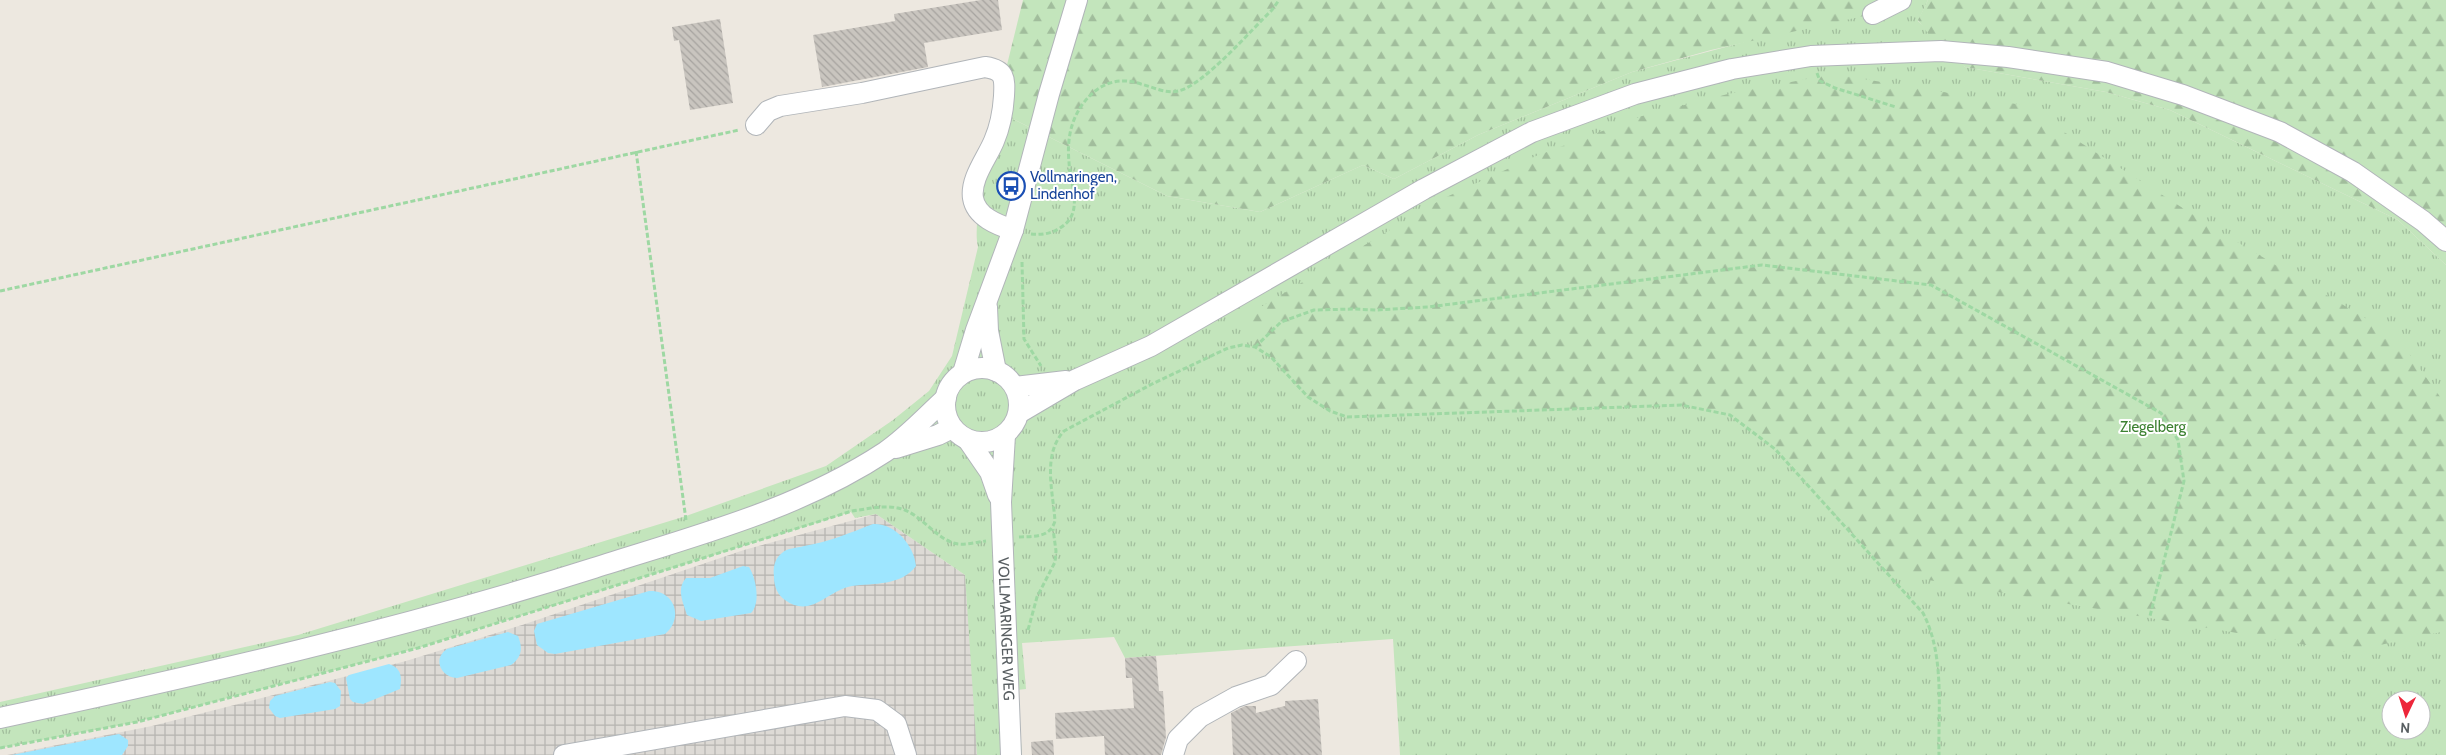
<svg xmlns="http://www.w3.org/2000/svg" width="2446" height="755" font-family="Cabin,sans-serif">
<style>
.industrial{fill:url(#industrial-grid)}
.grass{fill:url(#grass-tufts);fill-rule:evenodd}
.forest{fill:url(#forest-firs)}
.water{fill:#9ee6ff}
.building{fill:url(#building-back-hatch)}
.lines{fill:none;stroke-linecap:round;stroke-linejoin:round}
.minor-casing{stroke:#b1b5b9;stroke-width:22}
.path{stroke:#9ed8a3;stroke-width:3;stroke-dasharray:5 2.5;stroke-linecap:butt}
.minor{stroke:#fff;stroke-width:20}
.labels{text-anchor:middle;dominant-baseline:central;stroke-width:4;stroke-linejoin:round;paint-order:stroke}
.transit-label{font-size:15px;fill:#164399;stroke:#fff;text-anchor:start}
.park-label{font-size:15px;fill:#3c8131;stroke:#fff}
.street-label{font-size:15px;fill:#595f62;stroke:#fff}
</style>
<defs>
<pattern id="industrial-grid" width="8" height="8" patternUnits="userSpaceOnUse" patternTransform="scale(1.25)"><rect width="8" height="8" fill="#dddad5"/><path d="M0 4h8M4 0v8" fill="none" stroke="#b6b4b0"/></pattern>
<pattern id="grass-tufts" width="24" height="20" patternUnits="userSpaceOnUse" patternTransform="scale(1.25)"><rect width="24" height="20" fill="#c3e5bc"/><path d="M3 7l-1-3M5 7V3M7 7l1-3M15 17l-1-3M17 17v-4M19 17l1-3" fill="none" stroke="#a1bd9c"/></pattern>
<pattern id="forest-firs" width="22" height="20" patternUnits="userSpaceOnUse" patternTransform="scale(1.25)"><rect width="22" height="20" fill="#c3e5bc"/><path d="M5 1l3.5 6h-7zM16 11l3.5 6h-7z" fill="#a1bd9c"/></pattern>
<pattern id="building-back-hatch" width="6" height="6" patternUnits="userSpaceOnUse" patternTransform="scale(1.25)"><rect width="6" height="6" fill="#c9c5bf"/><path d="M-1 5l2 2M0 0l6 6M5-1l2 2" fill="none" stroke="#a6a39f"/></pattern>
</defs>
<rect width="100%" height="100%" fill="#ede8e0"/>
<path class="industrial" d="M876,514l89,61 14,180h-972l145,-29 254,-65 116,-36 222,-75z"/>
<path class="grass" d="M1901,0h27l-10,21 47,46 141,25 64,18 228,110 48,45v490h-1046l-7,-116 -268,19 -11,-21 -92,6 4,46 -9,1 5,65h-45l-12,-180 -89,-61 -21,4 -4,-6 -433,136 -281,74 -137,26v-46l298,-67 388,-119 140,-50 67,-46 36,-29 23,-35 26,-109c-4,-17 3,-33 -5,-48l30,-85 164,82 93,16 103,-47 31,14 84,-44 154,-63zM2391,700h30v30h-30z"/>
<path class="forest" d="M1023,0h878l-28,14 -162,36 -79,22 -154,63 -84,44 -31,-14 -103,47 -93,-16 -164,-82 1,-37z
M1928,0h518v265l-48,-45 -228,-110 -64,-18 -141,-25 -24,-16 -23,-31z
M1833,74l189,31 195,125 180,107 49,68v226l-99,21 -459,-79 -113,-124 -45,-34 -49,-10 -334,12 -17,-6 -22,-14 -37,-40 -16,-10 -11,-30 198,-118 94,-43 109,-41 83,-21z"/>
<path class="water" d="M873,524c22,-1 41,21 43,42 -15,20 -42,17 -64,20 -24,4 -41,33 -67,14 -7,-5 -11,-13 -11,-23 -1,-8 0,-18 8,-24 5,-5 15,-5 22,-7 24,-4 46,-13 69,-22z
M743,566l6,1c7,11 12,36 2,46l-50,8 -14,-6c-4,-13 -11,-26 -1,-37h24z
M649,591c26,-1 35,27 16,43l-110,20 -7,-1 -11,-8 -3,-14 3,-7z
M508,632l10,4c5,12 4,21 -7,29l-54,13c-16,-1 -25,-19 -10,-29z
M389,664c13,4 13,14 11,25l-37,15 -10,-2 -3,-3 -4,-21 3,-3z
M330,682l5,1 6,8 -1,15 -5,3 -55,9 -5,-2 -6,-8 1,-7 5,-5z
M119,734l9,6v6l-6,9h-110z"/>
<path class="building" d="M981,0h17l4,30 -78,13 4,24 -106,20 -9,-52 82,-14 -1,-7z
M720,19l13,84 -43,7 -11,-70 -5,1 -2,-14z
M1156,656l3,35h4l3,46 -5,18h-56l-1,-19 -48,3 -1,-26 79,-5 -2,-30h-6l-1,-20z
M1318,699l4,56h-89l-2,-42 14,-7h11v7l29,-7v-5z
M1053,740l1,15h-22l-1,-13z"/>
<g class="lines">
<defs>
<g id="minor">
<path d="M1873,14l28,-14"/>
<path d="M756,125l12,-14 12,-5 82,-13 123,-26c20,3 20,11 19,29 -1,16 -4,31 -10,45 -7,17 -24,38 -21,57 3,19 25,27 40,32"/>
<path d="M987,307l1,24 8,40"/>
<circle cx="982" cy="405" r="37"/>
<path d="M963,373l13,-43 37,-100 36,-136 28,-94"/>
<path d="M1015,387l51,-6"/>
<path d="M1019,413l56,-33 76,-34 273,-157 108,-57 103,-38 97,-25 79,-13 130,-5 67,6 99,15 76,23 97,37 73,40 70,49 23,20"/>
<path id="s1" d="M1005,435l-4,67 10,253"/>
<path d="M968,440l22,32 8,23"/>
<path d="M896,448l42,-13 14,-7"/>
<path d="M0,718c200,-43 399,-88 594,-150 100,-32 203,-58 291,-116 22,-15 41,-36 61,-54"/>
<path d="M564,755l281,-49 32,4 19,14 10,31"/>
<path d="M1173,755l5,-16 22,-22 36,-20 35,-12 25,-24"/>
</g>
</defs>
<use href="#minor" class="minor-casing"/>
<path class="path" d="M1817,73l3,8 15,7 61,19
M636,151l50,369
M1031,234c10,1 20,0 29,-6 25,-15 10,-43 9,-66 -2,-20 1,-40 13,-57 15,-21 35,-29 59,-21 12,3 24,10 37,7 25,-5 74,-62 94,-81l7,-10
M1022,262l2,77 17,27
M0,291l739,-161
M1255,347l26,-25 33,-12 39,-1 23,1 52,-3 334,-42 169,20 230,128 17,27 6,41 -34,135
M1019,537c15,-1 31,1 36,-16 -2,-30 -13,-66 9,-90l88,-47 76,-36 14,-3 13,2 16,10 37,40 22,14 17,6 334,-12 49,10 45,34 148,164c22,42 15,97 16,142
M1028,630l9,-33 18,-35 1,-11 -3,-22
M0,748l137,-26 281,-74 434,-137c15,-2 31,-6 46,-3 24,5 37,32 60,36 9,1 19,-2 28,-3"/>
<use href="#minor" class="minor"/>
</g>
<defs>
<symbol id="bus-ring" viewBox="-11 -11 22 22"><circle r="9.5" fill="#fff" stroke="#1a4fb4" stroke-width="1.5"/><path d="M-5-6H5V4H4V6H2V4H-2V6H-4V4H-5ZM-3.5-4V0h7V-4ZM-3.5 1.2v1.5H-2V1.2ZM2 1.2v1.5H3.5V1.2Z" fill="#1a4fb4"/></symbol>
</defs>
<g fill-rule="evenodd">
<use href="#bus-ring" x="995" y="170" width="32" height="32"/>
</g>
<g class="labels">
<g class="transit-label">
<text x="1030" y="177">Vollmaringen,<tspan x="1030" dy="17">Lindenhof</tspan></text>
</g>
<g class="park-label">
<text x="2153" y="427">Ziegelberg</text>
</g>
<g class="street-label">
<text stroke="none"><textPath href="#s1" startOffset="194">VOLLMARINGER WEG</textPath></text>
</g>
</g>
<g transform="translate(2406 715) rotate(184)"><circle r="24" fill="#ffffff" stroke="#bdbfc0"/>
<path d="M0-4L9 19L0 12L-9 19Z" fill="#ed263a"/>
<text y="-8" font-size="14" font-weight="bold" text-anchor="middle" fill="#595f62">N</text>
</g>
</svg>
